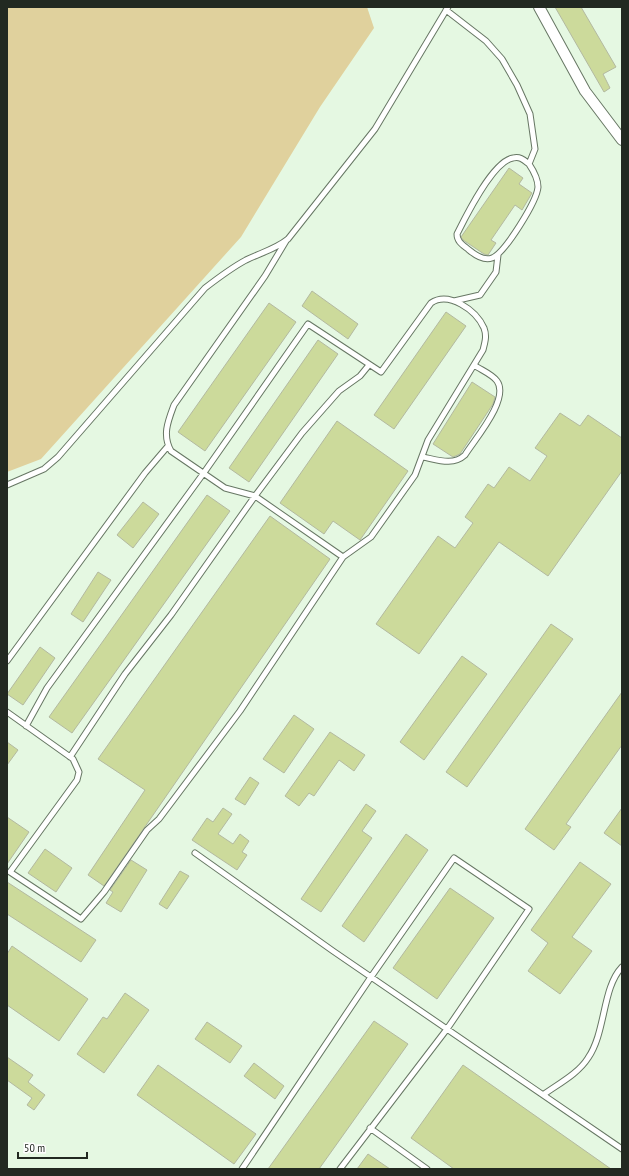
<svg xmlns="http://www.w3.org/2000/svg" width="629" height="1176" font-family="'PT Sans Narrow',sans-serif">
<style>
.green{fill:#e0d19d}
.building{fill:#ccda9b;stroke:#b3b9a0}
.lines{fill:none;stroke-linecap:round;stroke-linejoin:round}
.service-casing{stroke:#677764;stroke-width:7}
.minor-casing{stroke:#677764;stroke-width:12}
.service{stroke:#fff;stroke-width:5}
.minor{stroke:#fff;stroke-width:10}
</style>
<rect width="100%" height="100%" fill="#e5f8e2"/>
<path class="green" d="M7,7h360l7,21 -54,79 -79,130 -200,222 -34,13z"/>
<path class="building" d="M555,7h26l35,60 -13,7 7,14 -6,4z
M509,168l14,10 -4,6 13,9 -10,17 -7,-5 -24,35 5,3 -8,12 -4,-1 -21,-14 -2,-3z
M312,291l46,33 -10,15 -46,-33z
M269,303l27,19 -91,129 -27,-19z
M446,312l20,14 -72,103 -20,-14z
M318,340l20,14 -89,128 -20,-14z
M472,382l23,15 -2,7 -33,50 -7,3 -20,-13z
M560,413l20,13 8,-11 34,23v33l-74,105 -49,-34 -80,112 -43,-30 62,-88 17,12 18,-25 -8,-6 23,-33 6,4 15,-21 21,14 17,-25 -12,-8z
M337,421l71,50 -48,69 -27,-19 -9,13 -44,-31z
M207,495l23,16 -158,222 -23,-16z
M143,502l16,12 -26,34 -16,-13z
M270,516l60,43 -226,327 -16,-11 57,-85 -47,-31z
M98,572l13,8 -28,42 -12,-8z
M551,624l22,15 -106,148 -21,-15z
M40,647l15,11 -32,47 -16,-11z
M462,656l25,18 -63,86 -24,-18z
M622,692v53l-56,79 5,3 -17,23 -29,-21z
M294,715l20,14 -30,44 -21,-14z
M330,732l35,23 -11,16 -15,-11 -25,36 -5,-3 -10,13 -14,-10z
M7,742l11,8 -11,15z
M250,777l9,6 -14,22 -10,-6z
M366,804l10,7 -14,20 10,7 -51,74 -20,-13z
M223,808l9,6 -14,20 15,10 7,-10 9,7 -7,11 5,3 -10,15 -45,-30 15,-22 6,4z
M622,808v38l-18,-13z
M7,817l22,15 -22,32z
M406,834l22,16 -64,92 -22,-16z
M45,849l27,19 -16,24 -28,-19z
M131,860l16,10 -26,42 -15,-9 7,-11 -3,-2z
M580,862l31,22 -39,53 20,14 -32,43 -32,-23 20,-28 -17,-13z
M180,871l9,5 -22,33 -8,-5z
M7,882l89,58 -15,22 -74,-48z
M450,888l44,30 -57,81 -44,-31z
M12,946l76,53 -29,42 -52,-36v-51z
M125,993l24,17 -45,63 -27,-19 26,-37 4,2z
M374,1021l34,23 -89,125h-51z
M207,1022l35,24 -12,17 -35,-24z
M7,1057l26,18 -5,7 17,13 -11,15 -7,-5 5,-7 -25,-18z
M254,1063l30,23 -9,13 -31,-23z
M158,1065l98,69 -22,30 -97,-69z
M463,1065l148,104h-157l-43,-31z
M368,1154l22,15h-33z"/>
<g class="lines">
<defs>
<path id="service" d="M446,10l40,31 16,18 15,26 13,29 5,35 -6,15c4,6 9,15 9,23 -1,14 -33,66 -46,71 -8,3 -17,-3 -23,-8 -6,-5 -12,-8 -12,-16 9,-18 36,-73 56,-76 7,-2 11,2 16,6
M286,241l-21,35 -91,129c-6,16 -12,30 -3,46l54,37 30,8 47,-63 37,-42 21,-15 9,-11
M454,301l26,-6 16,-23 2,-17
M423,457c15,3 30,9 42,-2 10,-16 45,-56 32,-74 -5,-7 -16,-11 -23,-16
M7,485l37,-16 14,-12 147,-169c13,-10 26,-20 41,-28 14,-7 30,-11 42,-21l87,-110 73,-122
M7,661l138,-188 23,-27
M7,712l66,47 6,13 -2,8 -67,92 71,47 23,-27 43,-62 12,-11 81,-108 103,-154 -88,-61 -84,119 -46,59 -55,83
M26,726l21,-38 156,-214 105,-150 73,48 50,-69c18,-12 45,7 53,25 3,8 1,14 -1,22l-55,90 -13,35 -44,62 -28,20
M195,853l138,98 289,198
M543,1095c15,-11 35,-21 45,-37 18,-26 14,-70 34,-91
M370,1128l57,41
M242,1169l129,-192 83,-119 75,51 -82,120 -107,140"/>
<path id="minor" d="M539,7l46,84 37,49"/>
</defs>
<use href="#service" class="service-casing"/>
<use href="#minor" class="minor-casing"/>
<use href="#service" class="service"/>
<use href="#minor" class="minor"/>
</g>
<rect width="629" height="1176" fill="none" stroke="#222921" stroke-width="16"/>
<path d="M18 1152v6h69v-6" fill="none" stroke="#222921" stroke-width="2"/>
<text x="24" y="1152" font-size="12" fill="#222921" stroke="#fefefe" stroke-width="3" paint-order="stroke">50 m</text>
</svg>
